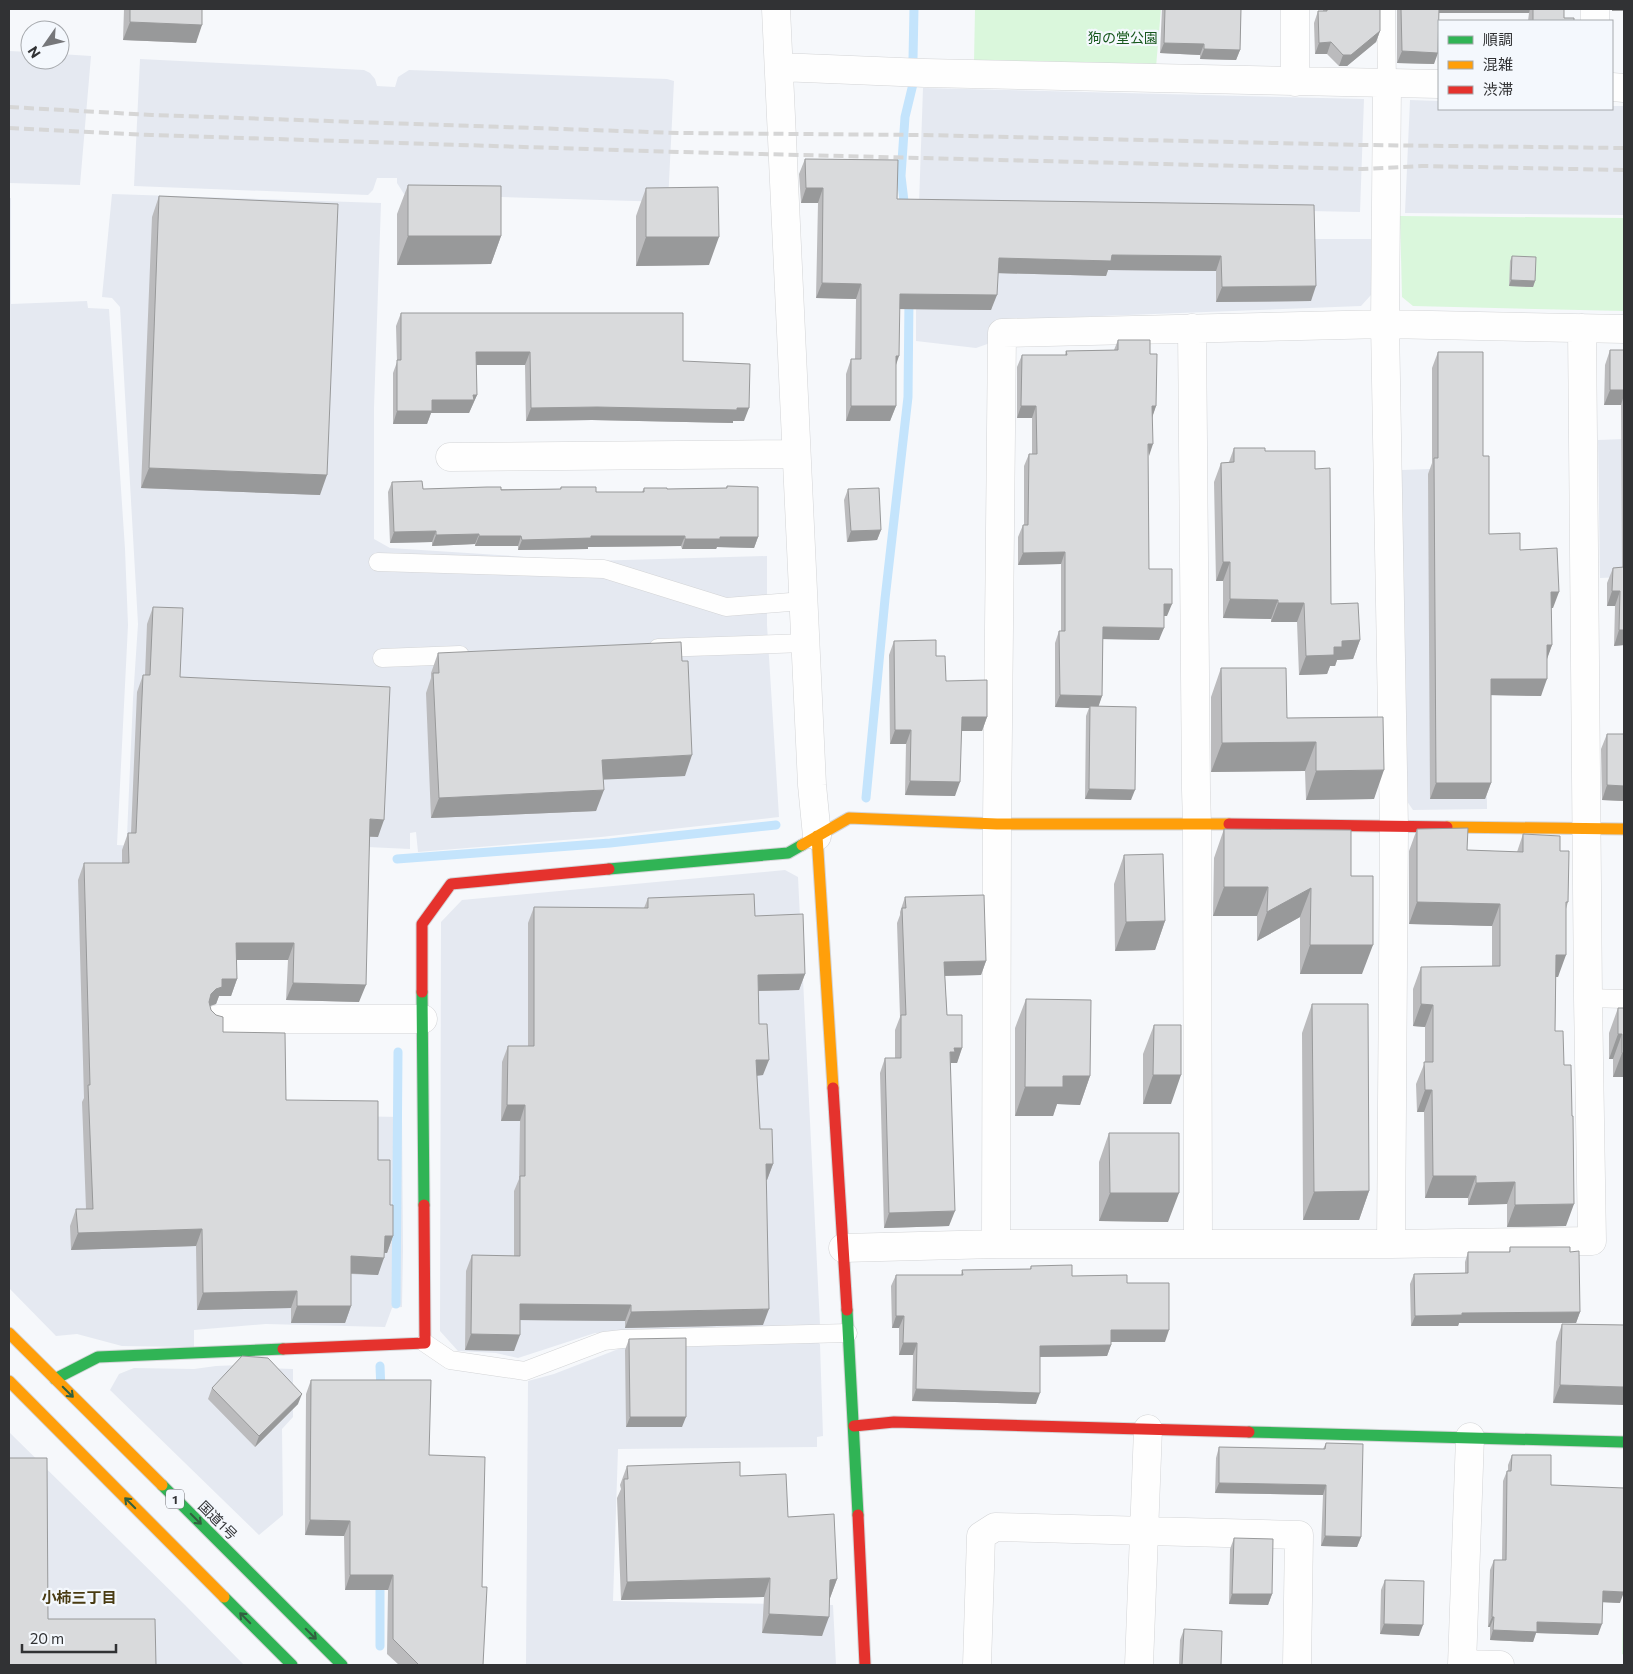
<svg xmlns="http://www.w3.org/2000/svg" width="1633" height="1674" font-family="Commissioner,'Noto Sans JP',sans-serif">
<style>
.built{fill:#e5e9f1}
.green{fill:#daf7dc}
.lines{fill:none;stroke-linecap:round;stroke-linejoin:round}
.stream{stroke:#c4e4fc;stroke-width:9}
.lane-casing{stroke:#d3d4d6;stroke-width:19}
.street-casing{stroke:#d3d4d6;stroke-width:29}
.fast-casing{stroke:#d3d4d6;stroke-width:13}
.slow-casing{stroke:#d3d4d6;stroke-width:13}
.jam-casing{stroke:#d3d4d6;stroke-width:13}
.lane{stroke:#fefefe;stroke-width:18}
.street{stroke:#fefefe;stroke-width:28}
.fast{stroke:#30b455;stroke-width:11}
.slow{stroke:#ff9f0a;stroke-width:11}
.jam{stroke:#e5322d;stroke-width:11}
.rail{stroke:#d6d6d6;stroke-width:4;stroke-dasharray:10 5;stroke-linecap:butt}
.wall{fill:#bbbbbd}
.shaded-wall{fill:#98999a}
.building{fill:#d9dadc;stroke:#98999a}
.oneway{stroke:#316040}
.labels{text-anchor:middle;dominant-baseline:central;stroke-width:4.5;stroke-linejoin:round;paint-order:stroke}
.shield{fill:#f4f8fd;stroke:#6c6d70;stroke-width:1}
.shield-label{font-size:12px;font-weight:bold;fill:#313234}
.park-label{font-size:14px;fill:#16571c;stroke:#f4f8fd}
.street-label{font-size:14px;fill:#313234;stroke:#f4f8fd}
.neighbourhood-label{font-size:15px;font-weight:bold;fill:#493b12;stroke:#f4f8fd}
</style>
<rect width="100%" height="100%" fill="#f6f8fb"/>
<path class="built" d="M9,51l21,1v8h30v-6l31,2 -11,129 -71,-2z
M140,59l224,11 6,3 5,6 2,7 18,1 3,-10 11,-7 258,9 7,2 -6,121 -264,-8 -7,-11v-5h-20l-4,12 -5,5 -234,-9z
M923,88l441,11 -4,113 -441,-8z
M1410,100l29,1v8h173v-3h12v109l-219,-2z
M112,194l269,9 -7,205v131l16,9 200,13 177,-5v69l12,192 -178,20 -183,15 -2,-20 -6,1v16l-283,-13 6,-137 5,-75 -18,-317 -8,-9 -10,-1z
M9,198h2v106l76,-3 1,7 21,1 16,240 3,76 -11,220 67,4 6,188 94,78 118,2 1,133 -1,57 -10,1 -7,19 -119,-3 -72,6v17l-72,-1 -45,-12 -21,2 -47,-48z
M1311,239h60v56l-10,11 -365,14v21l-20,7 -60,-7v-84z
M1624,439v138l-24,1 -2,-138z
M1484,467l3,342 -74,1 -11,-16v-324z
M785,870l13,7 22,448 -225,8 -77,25 -22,-5 -38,-2 -18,-20 1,-409 21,-22z
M813,1339l7,5 3,92 -6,1v10l-199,2 -5,152 220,4 3,60h-310l2,-284 26,-7 67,-26z
M240,1365l24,3 29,1v48l-11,12 1,86 -24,20 -149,-145 9,-16 15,-6 60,1 22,-3z
M9,1432l176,173 59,60h-235z"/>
<path class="green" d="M975,9h186l-5,58 -182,-5z
M1400,216l224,2v93l-211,-5 -11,-9z
M1624,1559v96l-2,-1z"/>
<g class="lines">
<path class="stream" d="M913,59l1,-50
M905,210l-4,-34 4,-59 8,-33
M866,798l19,-199 23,-202 1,-99
M397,859l213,-16 166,-18
M396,1304l2,-252
M380,1366l1,25
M380,1646v-67"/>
<defs>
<path id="lane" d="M1386,9l1,74
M378,562l226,7 122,38 77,-6
M658,648l147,-5
M382,658l78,-3
M1588,998l36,1
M425,1343l25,17 75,11 79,-30 18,-2 226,-6"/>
<path id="street" d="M776,9l36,776 5,51
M1295,9v73
M1595,21v-12
M779,67l146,6 514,11
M1387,83l-2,241 9,503 -3,417
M1612,87l12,1
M1192,328l4,462 1,34 1,420
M450,457l345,-3
M218,1019h205
M996,1244l1,-420 5,-491 383,-9 239,5
M843,1248l153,-4h395l201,-3 -4,-243 -6,-670
M1462,1664l38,1
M977,1665l4,-129 14,-9 304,8 -2,130
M1139,1665l9,-236
M1462,1665l8,-228"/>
<path id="fast" d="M609,869l179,-16 14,-8
M422,992l2,213
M847,1310l11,205
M55,1379l43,-22 185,-8
M1249,1432l375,10
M162,1485l180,180
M224,1597l68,68"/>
<path id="slow" d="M1447,827l177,2
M817,836l16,252
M802,845l47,-27 148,6h232
M9,1333l153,152
M9,1381l215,216"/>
<path id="jam" d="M1229,824l218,3
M422,992v-68l29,-40 158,-15
M833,1088l14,222
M283,1349l142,-6 -1,-138
M854,1426l40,-4 355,10
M858,1515l7,150"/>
</defs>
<use href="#lane" class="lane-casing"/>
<use href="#street" class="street-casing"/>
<use href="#fast" class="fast-casing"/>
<use href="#slow" class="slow-casing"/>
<use href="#jam" class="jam-casing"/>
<use href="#lane" class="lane"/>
<use href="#street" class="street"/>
<use href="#fast" class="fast"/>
<use href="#slow" class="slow"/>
<use href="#jam" class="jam"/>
<path class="rail" d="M9,107l143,8 527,18 243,2 441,10 261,3
M9,128l142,7 529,17 682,17 60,-3 202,4"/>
</g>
<path class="wall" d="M124,9h78l-6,34 -73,-3z
M1162,9h79l-1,41 -4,10 -36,-1v-4l-40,-2z
M1323,9h57v22l-4,11 -29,24h-8l-12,-12h-12l-1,-31 4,-12h5z
M1397,9h167v9l10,3h-46l1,-8h-90l-5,51 -37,-1z
M805,159l92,40 417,6 -3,96 -95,1v-31l-108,-1 -2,6 -108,-3 -7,37 -92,-1 -3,56v41l-6,15h-44v-47l5,-15h4l1,-60 -40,-1 2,-95h-17l-2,-29z
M408,185l93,51 -10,28 -94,1v-51z
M646,188l63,77 -73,1v-50z
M159,196l161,299 -179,-7 11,-271z
M1512,256l23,25 -2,6 -24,-1 1,-25z
M401,313l282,48 61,60h-11v2l-141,-3 -66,1 -1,-56h-49l1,30 -8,18h-38l-4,11h-34v-51l4,-11 -1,-36z
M1118,340l32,14 6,52 -4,11 -4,39 1,113 18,47h-3l-5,24 -56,-1 -1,57 -4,10 33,94 -46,-1 1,-83 3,-8 -34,-1v-64l4,-12h2v-67l-43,1v-28l5,-12h1v-59l5,-12h3v-36h-15v-51l5,-12h43l1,-4 48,-1z
M1610,350h14v295l-10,1 1,-40h-8v-23l6,-15 9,-1 -1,-162h-17l1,-40z
M1438,352l45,104 6,78 31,16 33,58h-2l1,37 -5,13 -6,38 -50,-1v88l-6,16h-55l-2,-325 4,-11v-95z
M1234,448l31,3 50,18 16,135 29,36 -7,19 -16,1 -2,6h-5l-3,8 -28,1 -2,-53h-26v-3l-48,-1v-37h-7l-2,-99 7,-19 8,-1z
M392,482l31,7h137l1,-2 35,5h46l2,-4 23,1 59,-1 1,-2 31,51 -4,11 -37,-1 -1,2h-34l-1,-3 -93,1v2l-70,1v-4h-43v-2l-43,2v-4l-42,1 -2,-51z
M848,489l33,41 -4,10 -30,2 -3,-42z
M153,607l27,70 198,160h-8l-11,165 -73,-2 2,-40h-52l1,19 -6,17h-12l-3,8 -6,2 1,4 12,22 63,68 92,60 12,45 3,31 -6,17h-3l-6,22 -27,-1v32l-6,17h-54v-15l-94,2 -1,-64 -125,4 -1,-24 6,-17h10l-4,-107 2,-4 -6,-218 6,-17h38v-13l6,-17h3l6,-141 6,-17h2l2,-51z
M894,641l42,15 10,25 41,36 -5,14h-21l-6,65 -50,-1 1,-51h-16l-1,-89z
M438,653l247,123 -82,3 -7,32 -165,7 -5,-125 5,-15v-5z
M1221,668l66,50 96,-1 -9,82 -68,1 -1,-29 -94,1v-75z
M1607,734h17v67l-22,-1 -1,-51z
M1224,829l127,47 11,98h-62v-57l-43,24v-25h-44l1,-58z
M1417,829l50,21 50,2 6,-18 37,17 8,51 -2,7 -8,68h-2l-1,54 11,195 -59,1v-23l-39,1v-7h-43l-1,-86h-7l-1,-28 9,-22v-35l-12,-1v-37l8,-22 71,-1v-40l-83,-2v-73z
M1124,855l41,66 -10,29 -40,1 -1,-67z
M905,897l81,64 -5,14 -36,1 2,39 15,33 -5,15h-6l-2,163 -65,2 -4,-155 5,-15h10v-28l5,-13 -3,-94 3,-8v-3z
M648,898l107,18 50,58 -6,16 -41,1 1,33 4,51 -6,1 3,53 13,35 -6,16h-1l-3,145 -138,3v-7l-105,-1 -6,31 -49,-1 1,-79 6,-16 42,1v-65l5,-12 1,-58h-19l1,-59 6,-16h20v-123l6,-16 110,1z
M1026,999l64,77 -10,29 -23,-1 -4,12h-38v-88z
M1312,1004l57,187 -10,29h-56l-1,-187z
M1618,1008h6v69h-11v-18h-4v-26z
M1154,1025l17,79h-28v-50z
M1109,1133l59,89 -69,-1v-59z
M1510,1247l60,5 10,60 -4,11h-117l-1,3h-47l-1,-42 4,-10 51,-1v-11l3,-10h41z
M1031,1266l41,10 55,7 38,59h-54v3l-4,11 -67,1 -4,47 -124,-3 1,-46h-14v-27h-7l-1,-42 5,-11h65l1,-5 68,-1z
M1562,1324l62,1 -71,78 3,-61z
M629,1339l53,88h-56l-1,-77z
M311,1380l118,75 53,132 1,78h-84l-12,-11 1,-64h-43l-1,-54 -39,-1 1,-141z
M212,1388l86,16 -43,43 -47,-48z
M1326,1443l35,94 -4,10 -36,-1 2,-51 -108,-2 1,-35 3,-11 104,2z
M1512,1455l39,30 69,118 -18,-1 -4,33 -62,-2 -3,9 -43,-2v-13h-2l2,-57 4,-10h8l1,-79 4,-10h1v-6z
M627,1466l113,10 48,41 49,62 -7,19h-1l-7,38 -60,-3 2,-36 -143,3 -4,-102 4,-9 -1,-4z
M1234,1538l38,56 -4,11 -39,-1 1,-55z
M1385,1580l34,56 -39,-2 1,-44z
M1184,1629l37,36h-42l1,-25z"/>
<path class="shaded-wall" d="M1437,9h93l-1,4h-94z
M1612,9h12v2h-12z
M130,22l72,3 -6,18 -73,-3z
M1380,31l-4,11 -29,24h-8l4,-11z
M1331,42l-4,12h-12l4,-11z
M1164,43l40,1 -4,11 -40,-2z
M1204,49l36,1 -4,10 -36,-1z
M1402,51l36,2 -4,11 -37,-1z
M806,188h17l-5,15h-17z
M408,236h93l-10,28 -94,1z
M646,237h73l-10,28 -73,1z
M1112,255l109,1 -5,15 -108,-1 -2,6 -112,-3 5,-15z
M1511,280l24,1 -2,6 -24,-1z
M822,283l39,1 -5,15 -40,-1z
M1316,286l-5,15 -95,1 6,-15z
M900,294l97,1 -6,15 -97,-1z
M476,352h54l-5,13h-54z
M896,356h3l-5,15z
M1610,390h14v5l-3,10h-17z
M473,395h4l-8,18h-38l-4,11h-34l4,-13 35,-11z
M851,406h45l-6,15h-44z
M1021,406h15l-4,12h-15z
M1152,406h4l-4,12z
M597,407l140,1h12l-5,13h-11v2l-141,-3 -66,1 5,-13z
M1148,444h5l-4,12z
M149,468l178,7 -7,20 -179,-7z
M881,530l-4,10 -30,2 4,-11z
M436,531l-4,11 -42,1 4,-11z
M479,534l-4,10 -43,2 4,-11z
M479,536h42l-3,10h-43z
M591,536h94l-4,10 -93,1v2l-70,1 4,-10z
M720,537h38l-4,11 -37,-1 -1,2h-34l3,-10z
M1065,552l-4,12 -43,1 5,-12z
M1223,562h7l-7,19h-7z
M1612,591h8l-5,15h-8z
M1551,592h8l-6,16h-8z
M1230,599l48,1 -7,19 -48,-1z
M1278,603h26l-7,19h-26z
M1164,604h8l-5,12h-8z
M1103,627l61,1 -5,12 -61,-1z
M1619,630h5v15l-10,1z
M1360,640l-7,19 -16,1 -2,6h-5l-3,8 -28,1 7,-19 28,-9 8,-6z
M1547,645h5l-6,17z
M1491,679h56l-6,17 -56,-1z
M1060,695l42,1 -4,12 -8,-2 -1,2 -34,-1z
M962,717h25l-5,14h-26z
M895,730h16l-5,14h-16z
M1316,742l-11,29 -94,1 11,-29z
M692,755l-7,21 -90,4 7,-20z
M1384,770l-10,29 -68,1 10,-29z
M910,781l50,1 -5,14 -50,-1z
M1436,783h55l-6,16h-55z
M1607,785l17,1v15l-22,-1z
M1089,789l46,1 -4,10 -46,-1z
M604,790l-8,21 -165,7 8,-20z
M370,819l14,1 -6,17 -14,-1z
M1224,887h44l-11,29h-44z
M1311,888l-11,29 -43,24 10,-29z
M1417,902l83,2 -8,22 -83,-2z
M1165,921l-10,29 -40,1 11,-29z
M236,943h58l-6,17h-59z
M1310,945h63l-11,29h-62z
M1556,955h10l-8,22h-10z
M986,961l-5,14 -42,1 5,-14z
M805,974l-6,16 -47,1 6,-16z
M222,979h15l-6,17h-12l-3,8 -6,2 -5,5 6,-17z
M293,983l73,2 -7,17 -73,-2z
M1421,1004l12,1 -8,22 -12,-1z
M1618,1034h4l-9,25h-4z
M954,1048h8l-5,15h-6l-1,-11z
M1622,1053h2v24h-11z
M756,1060h13l-6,15 -13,1z
M1153,1075h28l-10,29h-28z
M1063,1076h27l-10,29 -23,-1 -4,12h-38l10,-29z
M1425,1090h7l-8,22h-7z
M507,1105h18l-5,16h-19z
M766,1164h7l-6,16h-7z
M1433,1176h43l-8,22h-43z
M1515,1182l-8,22 -39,1 8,-22z
M1369,1191l-10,29h-56l11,-28z
M1110,1193h69l-11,29 -69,-1z
M1574,1204l-8,22 -59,1 8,-22z
M955,1211l-6,15 -65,2 5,-15z
M202,1229l-6,17 -125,4 7,-17z
M385,1236h8l-6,17h-8z
M351,1256l33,2 -6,17 -33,-2z
M297,1291l-6,17 -94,2 6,-17z
M520,1304l111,1 -6,16 -110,-1z
M297,1306h54l-6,17h-54z
M769,1309l-6,16 -138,3 6,-16z
M1580,1312l-4,11h-117l-1,3h-47l4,-10 47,-3z
M896,1316h8l-5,12h-7z
M1111,1330h58l-4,12h-58z
M471,1334l49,1 -6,16 -49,-1z
M903,1343h14l-4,12h-14z
M1111,1345l-4,11 -71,1 4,-11z
M1560,1385l64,2v18l-71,-2z
M916,1389l124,4 -4,11 -124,-3z
M302,1394l-4,10 -43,43 4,-11z
M630,1417h56l-4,10h-56z
M1219,1483l107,2 -3,10 -108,-2z
M310,1520l40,1 -6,15 -39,-1z
M1325,1536l36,1 -4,10 -36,-1z
M350,1575h43l-5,15h-43z
M770,1578l-6,19 -143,3 6,-18z
M837,1579l-7,19h-7l7,-18z
M1603,1591l21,1 -4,11 -21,-1z
M1232,1594h40l-4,11 -39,-1z
M769,1614l60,3 -7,19 -60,-3z
M1492,1617h2l-4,10h-2z
M1537,1622l65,2 -4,11 -62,-2 -3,9 -43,-2 3,-10z
M1384,1624l39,1 -4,11 -39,-2z"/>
<path class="building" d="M130,9h72v16l-72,-3z
M1165,9h76l-1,41 -36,-1v-5l-40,-1z
M1327,9h53v22l-29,24h-8l-12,-13 -12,1 -1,-32h9z
M1401,9h38l-1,44 -36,-2z
M1533,9h31v9h10v3h-41z
M805,159l93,1 -1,39 417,6 2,81 -94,1 -1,-31 -109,-1 -1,6 -112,-3 -2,37 -97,-1 -1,62h-3v50h-45v-47h10v-75l-39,-1 1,-95h-17z
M408,185l93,1v50h-93z
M718,187l1,50h-73v-49z
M159,196l179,8 -11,271 -178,-7z
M1512,256l24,1 -1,24 -24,-1z
M401,313h282v48l67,3 -1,44h-12v2l-140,-3 -66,1 -1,-56h-54l1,43h-4l1,5h-42v11h-35v-51h4z
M1118,340h32v14h7l-1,52h-4l1,38h-5l1,125h23v35h-8v24l-61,-1 -1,69 -42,-1 -1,-64h6v-79l-42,1v-28h5l1,-71h8l-1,-48h-15l1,-51h45l-1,-4 52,-1z
M1610,350h14v40h-14z
M1438,352h45v104h6v78l31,-1v17l37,-2 2,44h-8l1,53h-5v34h-56v104h-55l-2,-325h4z
M1234,448h31v3h50v18l15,-1 1,136 27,-1 2,37 -18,1v6h-8v8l-28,1 -2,-53h-26v-3l-48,-1v-37h-7l-2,-99 13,-1z
M422,481l1,8 64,-2h14v3l60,-1v-2h35v5h48v-4h23v1l60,-1v-2l31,1v50h-38v2h-35v-3h-94v2l-69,2 -1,-4h-42v-2l-43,1v-4l-42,1 -2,-50z
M879,488l2,42 -30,1 -3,-42z
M1624,567v63h-5l1,-39h-8l1,-23z
M153,607l30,1 -3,69 210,10 -6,133 -14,-1 -4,166 -73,-2 1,-40h-58l1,36h-15v8l-6,2 -5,5 -2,8 2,8 5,5 7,2v15l62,1 1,67 92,1v59h12v45h3v31h-8l-1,22 -33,-2v50h-54v-15l-94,2 -1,-64 -124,4 -2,-24h17l-5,-124h2l-6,-222h45l-1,-30h8l7,-158h7z
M936,640v16h9l1,25 41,-1v37h-25l-2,65 -50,-1 1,-51h-16l-1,-89z
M681,642l1,19h6l4,94 -90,5 2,30 -165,8 -6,-125h6l-1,-20z
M1221,668h65l1,50 96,-1 1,53 -68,1v-29l-94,1z
M1090,706l46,1 -1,83 -46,-1z
M1607,734h17v52l-17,-1z
M1468,828l-1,22 56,2v-18l37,2v15h9l-1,51h-2v53h-10l-1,76h8l1,34h7l1,51h1l1,88 -59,1v-23l-39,1v-7h-43l-1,-86h-7l-1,-28h9v-57l-12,-1v-37l79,-1v-62l-83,-2v-73z
M1224,829l127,1v46h22v69h-63l1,-57 -44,24 1,-25h-44z
M1163,854l2,67 -39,1 -2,-67z
M754,894l1,22 48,-2 2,60 -47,1 1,49h8l2,36h-13l4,69h12l1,35h-7l3,145 -138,3v-7l-111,-1v31l-49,-1 1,-79 48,1v-80h5v-71h-18l1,-59h26v-139l114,1v-10z
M984,895l2,66 -42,1 3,53h15v33h-8l1,4h-5l5,159 -66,2 -4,-155h16v-43h5l-4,-107h4l-1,-11z
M1026,999l65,1 -1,76h-27v11h-38z
M1312,1004h56l1,187 -55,1z
M1618,1008h6v45h-2v-19h-4z
M1154,1025h27v50h-28z
M1109,1133h70v60h-69z
M1510,1247h60v5l9,-1 1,61 -118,1v2l-47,1 -1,-42 54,-1v-21h42z
M1072,1265v11l55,-1v8h42v47h-58v15l-71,1v47l-124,-4 1,-46h-14l1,-27h-8v-41h67l-1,-5 69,-1v-3z
M1562,1324l62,1v62l-64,-2z
M686,1338v79h-56l-1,-78z
M242,1356l26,2 34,36 -43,42 -47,-48z
M311,1380h120l-2,75 56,2 -3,130h5l-4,78h-64l-26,-26v-64h-43v-54l-40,-1z
M1326,1443l37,1 -2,93 -36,-1 1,-51 -107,-2v-36l106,2z
M1512,1455h39v30l73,3v104l-21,-1 -1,33 -65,-2v10l-44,-2 1,-13h-2l2,-57h12l1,-89h4z
M9,1458h38l1,161h107l1,46h-147z
M740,1462v14l46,-2 2,43 46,-3 3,65 -7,1 -1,37 -60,-3 1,-36 -143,4 -3,-103h4l-1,-13z
M1234,1538l39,1 -1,55h-40z
M1385,1580l39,1 -1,44 -39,-1z
M1184,1629l38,2 -1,34h-39z"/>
<defs><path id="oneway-shaft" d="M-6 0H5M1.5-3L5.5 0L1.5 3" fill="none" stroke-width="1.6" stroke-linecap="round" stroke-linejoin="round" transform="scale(1.25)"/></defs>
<g class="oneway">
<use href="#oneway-shaft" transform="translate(68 1392) rotate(45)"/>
<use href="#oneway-shaft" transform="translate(130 1503) rotate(-135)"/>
<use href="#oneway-shaft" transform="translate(196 1519) rotate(45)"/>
<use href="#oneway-shaft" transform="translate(245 1618) rotate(-135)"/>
<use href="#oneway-shaft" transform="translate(311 1634) rotate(45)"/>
</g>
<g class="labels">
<rect class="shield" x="166" y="1489.5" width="18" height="19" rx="4"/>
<g class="shield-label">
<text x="175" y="1499">1</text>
</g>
<g class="park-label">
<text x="1123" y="37">狗の堂公園</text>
</g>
<g class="street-label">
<text transform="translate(218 1520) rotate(45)">国道1号</text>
</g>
<g class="neighbourhood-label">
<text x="79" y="1597">小柿三丁目</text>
</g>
</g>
<rect width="1633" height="1674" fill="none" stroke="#313234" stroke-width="20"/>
<rect x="1438" y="20" width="175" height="90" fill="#f4f8fd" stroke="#a6a9ad"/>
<rect x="1448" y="36" width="25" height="8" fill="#30b455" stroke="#a6a9ad"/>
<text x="1483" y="45" font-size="15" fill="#313234">順調</text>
<rect x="1448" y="61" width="25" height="8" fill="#ff9f0a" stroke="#a6a9ad"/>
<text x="1483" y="70" font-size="15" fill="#313234">混雑</text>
<rect x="1448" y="86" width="25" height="8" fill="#e5322d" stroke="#a6a9ad"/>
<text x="1483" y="95" font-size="15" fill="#313234">渋滞</text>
<g transform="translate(45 45) rotate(236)"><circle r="24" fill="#f4f8fd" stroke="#a6a9ad"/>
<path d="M0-4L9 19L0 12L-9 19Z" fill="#76777a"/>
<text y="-8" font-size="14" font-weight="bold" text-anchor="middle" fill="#313234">N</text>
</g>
<path d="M22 1644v8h94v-8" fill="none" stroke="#313234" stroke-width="2.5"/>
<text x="30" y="1644" font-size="15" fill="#313234" stroke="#f4f8fd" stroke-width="4" paint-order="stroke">20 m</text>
</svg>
